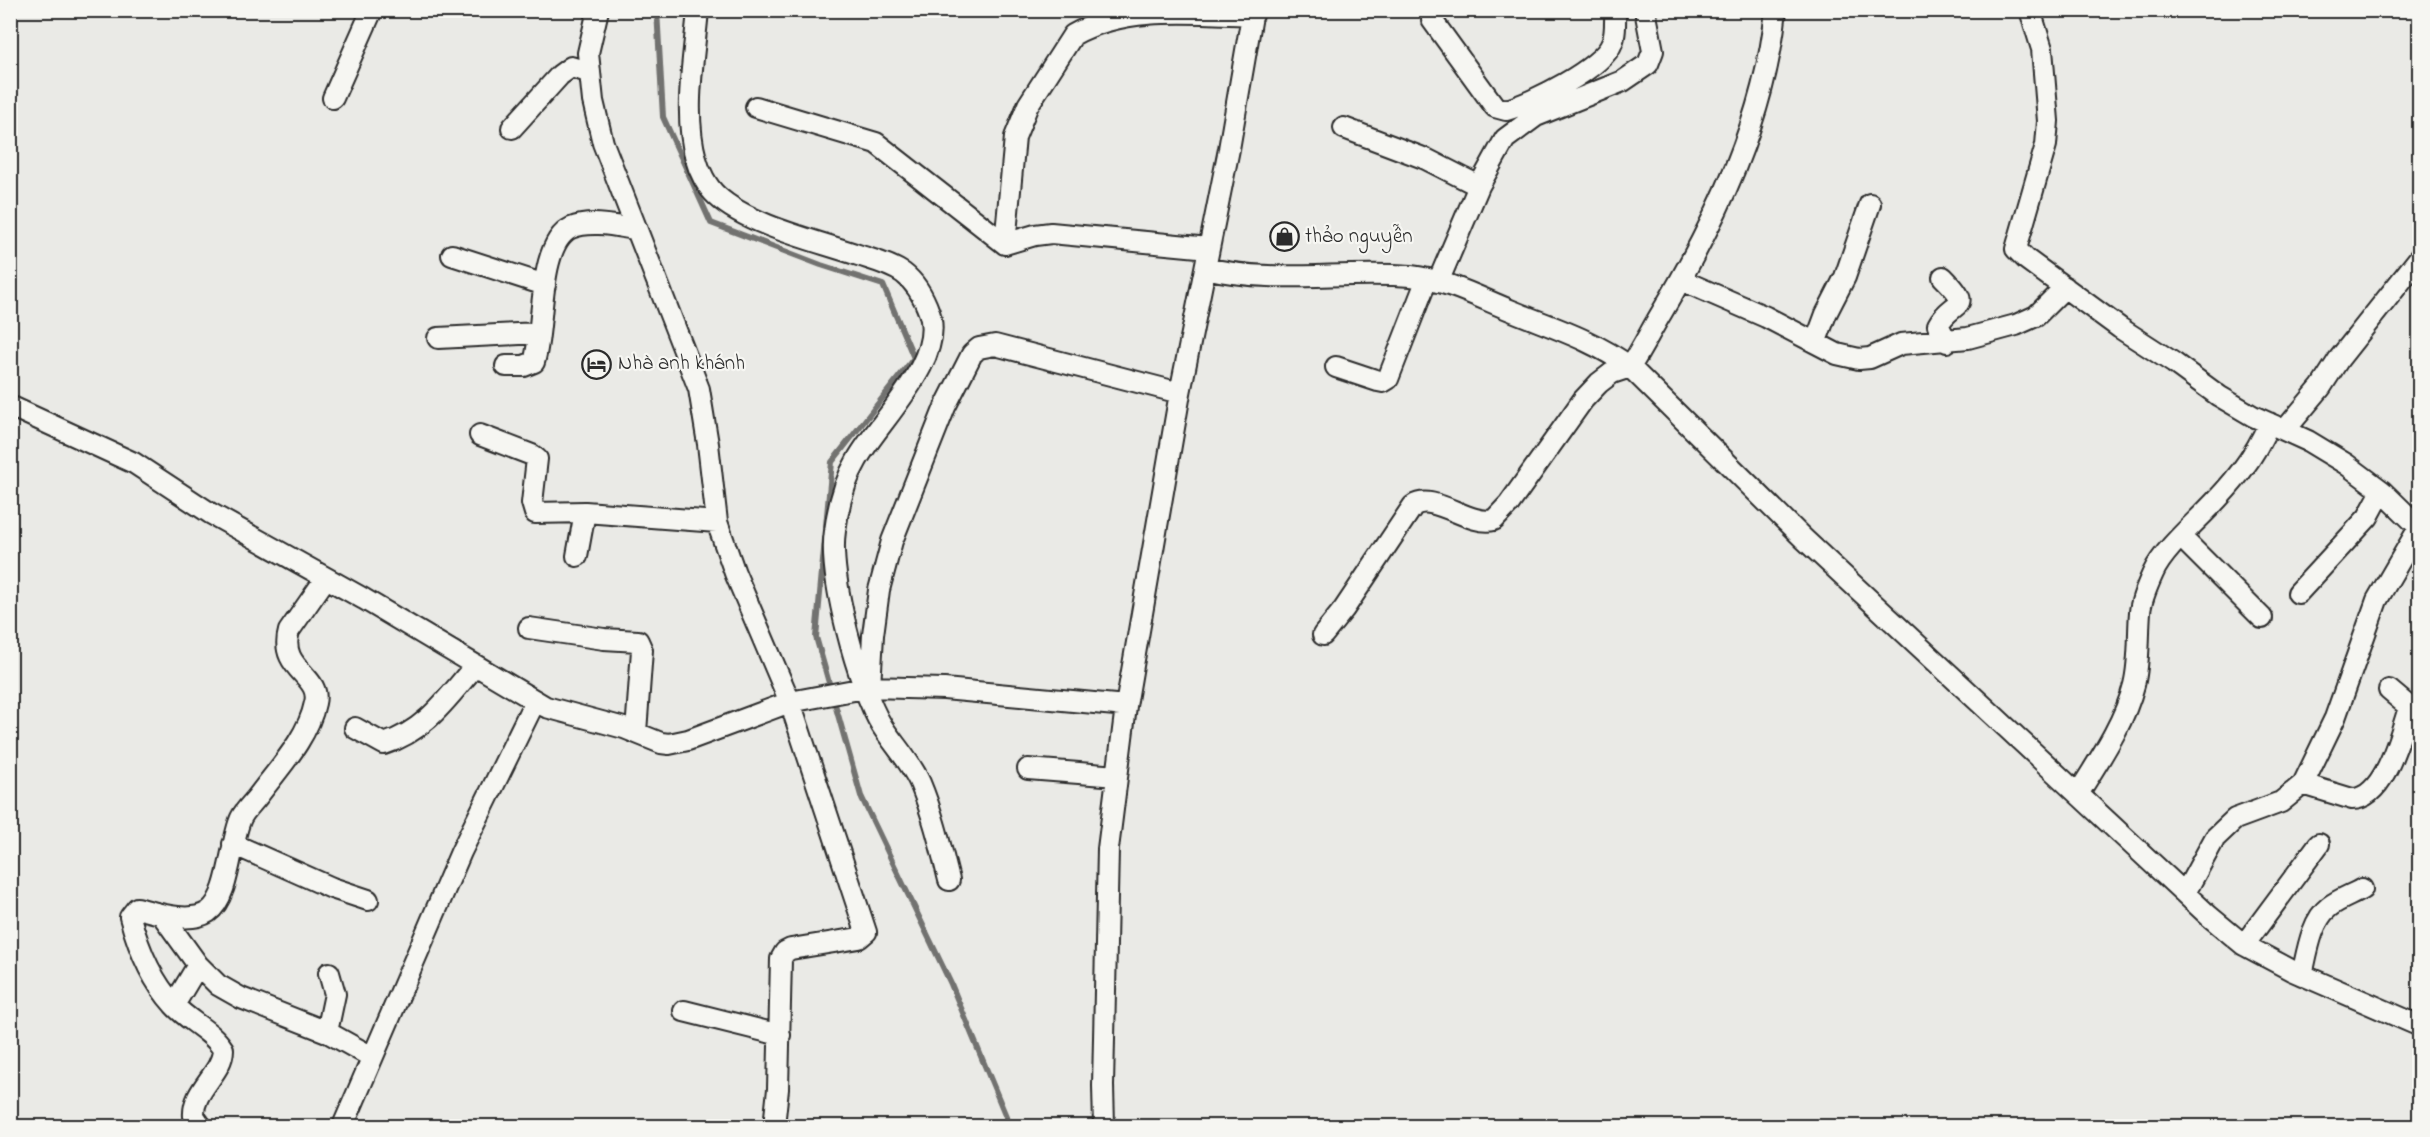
<svg xmlns="http://www.w3.org/2000/svg" width="2430" height="1137" font-family="'Indie Flower',sans-serif">
<style>
.lines{fill:none;stroke-linecap:round;stroke-linejoin:round}
.stream{stroke:#727270;stroke-width:6}
.minor-casing{stroke:#2b2b2b;stroke-width:24}
.minor{stroke:#f6f6f2;stroke-width:20}
.labels{text-anchor:middle;dominant-baseline:central;stroke-width:4.5;stroke-linejoin:round;paint-order:stroke}
.poi-label{font-size:21px;fill:#2b2b2b;stroke:#f6f6f2;text-anchor:start}
</style>
<rect width="100%" height="100%" fill="#eaeae6"/>
<filter id="ink" filterUnits="userSpaceOnUse"><feTurbulence type="fractalNoise" baseFrequency=".0167" numOctaves="2"/><feDisplacementMap in="SourceGraphic" scale="12" xChannelSelector="R" yChannelSelector="G"/><feConvolveMatrix kernelMatrix="1 2 1 2 8 2 1 2 1" color-interpolation-filters="sRGB"/></filter>
<g filter="url(#ink)">
<g class="lines">
<path class="stream" d="M657,10l6,107 48,106 110,42 62,20 31,73 -82,104 -6,64
M825,539l-9,98 45,159 90,188 59,142"/>
<defs>
<path id="minor" d="M598,10l-10,43 5,48 10,42 96,246 9,55 9,78 18,51 55,129 76,230 -7,6 -68,11 -6,3 -4,7 -3,130 -4,37
M698,10c-4,48 -15,103 -2,149 3,12 11,28 21,37 31,29 100,45 141,59 15,5 32,9 45,18 12,9 21,25 26,39 17,48 -50,108 -72,148 -13,22 -19,46 -22,71 -7,44 23,156 47,195 12,19 29,36 38,57 13,31 21,65 29,97
M2030,10l12,39 6,72 -2,24 -30,104 10,10 94,69 54,35 45,33 34,20 55,25 38,23 36,27 38,37
M1432,20l63,87 11,3c26,-7 97,-42 106,-67 4,-9 3,-22 3,-33
M333,98l39,-88
M756,107l120,36 129,101
M512,128l48,-53 11,-8 17,5
M1344,128l82,31 53,27
M1005,244l10,-107 13,-32 45,-70c53,-30 121,-22 180,-20
M1005,244l30,-9 16,-2 158,15
M452,255l93,30
M1206,268c70,17 135,2 205,8 35,4 67,21 99,34 41,17 84,30 120,57l174,172 405,377 35,29 47,25 129,56
M1943,277c33,33 9,22 -5,48l9,17
M1681,280l85,37 71,37 22,5 11,-1 31,-14 67,-6 48,-13 20,-9 29,-29
M1438,282l41,-96 26,-47 31,-23 87,-35 25,-17 5,-13 -8,-41
M438,338l101,-5
M1816,341l10,-27 19,-37 25,-73
M506,366h18l10,-4c11,-32 3,-118 37,-134 19,-8 45,-2 64,1
M1336,367l42,14 5,1 5,-3 39,-100
M10,406l124,57 76,50 154,86 182,108 78,21 37,15 8,1 19,-4 102,-38 80,-15 74,2 182,17
M2285,430l36,-43 18,-28 81,-102
M480,435l52,20 5,4 -5,44 3,10 50,-1 132,10
M2181,537l81,81
M577,556l8,-44
M2298,593l70,-76 14,-26
M529,628l75,11 34,2 4,9 -6,82
M1323,635l21,-26 69,-103c21,-14 55,20 81,14l15,-16 74,-104 16,-17 13,-10 18,-6c12,-18 21,-37 32,-55 55,-93 103,-193 114,-302
M870,687l3,-52 6,-45 13,-49 53,-134 27,-53 7,-6 16,-3 185,48
M355,728l29,16c42,-13 64,-47 91,-78
M1028,769l89,7
M2303,784l49,15c32,0 48,-63 56,-88v-5l-19,-16
M2078,794c21,-34 46,-70 56,-109 6,-24 4,-49 6,-73 1,-12 8,-28 13,-39 9,-20 34,-43 50,-59 27,-27 52,-56 66,-91
M233,844l99,44 36,12
M2185,893l30,-55 20,-19 46,-17 22,-18 32,-66 42,-118 42,-72
M162,915l36,50 20,20 23,13 86,34 45,25
M2244,945l75,-101
M2302,975c5,-21 9,-54 27,-68 10,-8 23,-12 33,-18
M174,1005l24,-40
M684,1011l96,24
M327,1032l8,-38 -6,-21
M201,1126l-7,-10c-2,-26 29,-43 29,-67 -12,-19 -35,-28 -49,-44 -22,-24 -36,-58 -44,-88l7,-9c20,5 52,16 71,4 22,-15 22,-70 33,-94 4,-8 11,-14 17,-22 20,-27 50,-58 57,-93 7,-28 -37,-33 -26,-72l37,-53
M343,1126l118,-274 74,-151
M1104,1126l-1,-40 5,-237 18,-143 54,-313 49,-244 24,-139"/>
</defs>
<use href="#minor" class="minor-casing"/>
<use href="#minor" class="minor"/>
</g>
</g>
<defs>
<symbol id="shop-ring" viewBox="-11 -11 22 22"><circle r="9.5" fill="#f6f6f2" stroke="#2b2b2b" stroke-width="1.5"/><path d="M-5-2.5h2.3a2.7 3.5 0 0 1 5.4 0H5L5.5 6h-11ZM-1.5-2.5h3a1.5 2.3 0 0 0-3 0Z" fill="#2b2b2b"/></symbol>
<symbol id="hotel-ring" viewBox="-11 -11 22 22"><circle r="9.5" fill="#f6f6f2" stroke="#2b2b2b" stroke-width="1.5"/><path d="M-6-4.5h1.5V1H6V5H4.5V3h-9V5H-6ZM-4 0a1.8 1.8 0 1 1 3.6 0ZM.5 0V-2.5h3Q6-2.5 6 0Z" fill="#2b2b2b"/></symbol>
</defs>
<g fill-rule="evenodd">
<use href="#shop-ring" x="1268" y="220" width="33" height="33"/>
<use href="#hotel-ring" x="580" y="348" width="33" height="33"/>
</g>
<g class="labels">
<g class="poi-label">
<text x="1305" y="237">thảo nguyễn</text>
<text x="618" y="364">Nhà anh khánh</text>
</g>
</g>
<rect width="2430" height="1137" fill="none" stroke="#f6f6f2" stroke-width="36"/>
<rect x="18" y="18" width="2394" height="1101" fill="none" stroke="#2b2b2b" stroke-width="2" filter="url(#ink)"/>
</svg>
